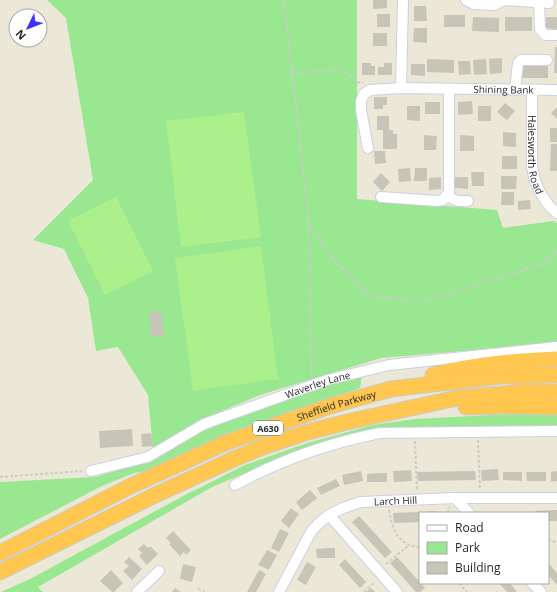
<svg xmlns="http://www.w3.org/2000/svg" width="557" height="592" font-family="'Open Sans',sans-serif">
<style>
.green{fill:#99e790}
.pitch{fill:#acf08b}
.building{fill:#c7c5b8}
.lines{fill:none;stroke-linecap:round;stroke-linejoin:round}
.minor-casing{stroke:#cfcee3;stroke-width:12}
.highway-casing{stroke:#cbcbcb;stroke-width:17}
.path{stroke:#cbcbcb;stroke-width:2;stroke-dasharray:3 2;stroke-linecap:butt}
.minor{stroke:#fff;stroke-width:10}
.highway{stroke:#ffc650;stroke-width:15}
.labels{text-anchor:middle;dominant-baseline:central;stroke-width:3.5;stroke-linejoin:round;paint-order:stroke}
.shield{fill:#fff;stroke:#686868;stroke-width:1}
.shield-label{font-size:9px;font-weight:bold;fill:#282828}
.street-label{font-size:10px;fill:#282828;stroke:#fff}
</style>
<rect width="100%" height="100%" fill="#ece8d8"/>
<path class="green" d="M47,0h310v199l140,11 6,18 50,-7 4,2v120l-176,15 -121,37 -41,17 -66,38 -5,-55 -30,-48 -22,4 -8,-53 -24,-49 -31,-9 60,-60 -27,-162z
M362,376l-2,12 -140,49 -75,34 -11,2 -32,13 -102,53v-57l95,-5 44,-13 61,-31 49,-22 60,-21z
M511,414l46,1v11l-185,3 -115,39 -45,19 -174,100 5,5h-42l31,-14 153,-83 60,-30 62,-22 66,-18 42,-6z"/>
<path class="pitch" d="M244,112l17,125 -80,10 -15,-126z
M116,197l37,74 -48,24 -37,-74z
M261,246l17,133 -85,12 -18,-133z"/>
<path class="building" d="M373,0h14v8l-14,1z
M414,6h12l1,15h-13z
M377,14h13v13h-13z
M444,15h21v12h-21z
M473,17l26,1v14l-27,-1z
M505,17h27v14h-27z
M546,17h11v12l-12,-1z
M414,28h13v15l-14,-1z
M373,33h14v13h-14z
M555,47h2v26h-3z
M502,58v15l-12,1 -1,-15z
M427,59l27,1v13l-27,-1z
M486,59l1,15 -13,1 -1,-15z
M458,61h12l1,13 -12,1z
M362,63h9v3h4v9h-13z
M384,63h8v12h-14v-8h6z
M411,64h14v12l-14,-1z
M521,66h27v12h-27z
M374,97h13v8h-4v4h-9z
M472,101l1,13 -15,1v-13z
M425,102h15v12h-15z
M505,103l10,8 -8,9 -10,-8z
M407,106h13v15l-13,-1z
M478,106h13v15h-13z
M557,107v12l-6,-6z
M377,116h12v14h4v4h4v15h-14v-19h-6z
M550,128h7v14h-7z
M503,132l13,1v14l-13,-1z
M424,135l13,1 -1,14h-12z
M460,135l14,1v15h-14z
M551,144h6v27h-7z
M374,151h11l1,12 -11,1z
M502,156h15v13h-15z
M410,168l1,13 -12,1 -1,-13z
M415,168h12v13h-13z
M471,172h13v14h-12z
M381,173l9,9 -8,9 -9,-9z
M501,176h16l-1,13h-15z
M441,177v12l-12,1v-12z
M455,177h13v12l-13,-1z
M502,192h12v13h-13z
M530,200l1,9 -13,1v-9z
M161,311l3,25h-13l-2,-24z
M132,429l1,17 -33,2 -1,-17z
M151,433l2,13 -11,1 -1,-13z
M498,469l1,11 -17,1 -1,-11z
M411,470l1,11 -18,1 -1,-11z
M361,471l2,10 -19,4 -2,-10z
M475,471l1,9 -58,1 -1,-9z
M557,471v10l-6,1v-10z
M503,472h19v9l-19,-1z
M526,472h20v9h-19z
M377,473h10v9h-20v-8z
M336,479l4,7 -19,9 -4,-7z
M310,490l7,8 -15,12 -6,-8z
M291,508l8,6 -10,14 -8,-7z
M557,510v11h-9v-8h-13v-2z
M437,511v2h-15v-1z
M420,512v10l-26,1 -1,-10z
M359,516l33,36 -7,6 -33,-36z
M280,529l9,4 -10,19 -8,-4z
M173,531l18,19 -5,5 -2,-3 -4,4 -11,-12 2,-1 -5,-5z
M144,544l4,4 2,-2 8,8 -11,11 -8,-9 3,-3 -4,-4z
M326,548h9v10h-18l-1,-9z
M267,550l10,5 -8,15 -11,-5z
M129,557l13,12 -10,11 -9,-9 6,-5 -5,-4z
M397,557l28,31 -5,4h-4l-26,-29z
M345,559l21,23 -6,6 -21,-23z
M307,562l9,5 -10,18 -9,-5z
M548,563l9,10v12l-9,-10z
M183,564l13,3 -4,15 -12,-3z
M111,570l12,13 -9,9h-2l-12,-11z
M259,570l7,4 -10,18h-9z
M499,583h11l7,9h-10z
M175,588l6,4h-9z
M371,588l4,4h-9z"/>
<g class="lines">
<defs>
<g id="minor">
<path d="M466,0l7,4 21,1 10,-5 45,3"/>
<path d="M539,2l1,27 5,6h12"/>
<path d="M401,88l2,-88"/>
<path d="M515,90l3,-27 3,-3h26"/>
<path id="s1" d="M532,90v77l3,14 5,11 9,14 8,7"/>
<path id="s2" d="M368,148l-7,-38v-9l3,-7 6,-4 31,-2 156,2"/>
<path d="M446,196l12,5h10"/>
<path d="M381,197l56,4 6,-1 6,-8v-103"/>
<path id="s3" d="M91,471l57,-14 56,-33 123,-44 62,-15 168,-18"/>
<path d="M235,485c45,-25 95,-42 145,-52l177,-2"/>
<path d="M455,498l14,15"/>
<path d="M329,515l68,77"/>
<path d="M532,583l9,9"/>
<path d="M137,592l22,-21"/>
<path id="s4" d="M279,592l32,-60 8,-9 10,-8 14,-7 18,-6 94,-4h102"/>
</g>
<g id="highway">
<path d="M433,375c40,-11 83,-14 124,-16"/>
<path d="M466,407l49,-1 42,1"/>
<path id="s5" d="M0,553l131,-67 94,-43 105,-37 61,-17 110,-13 56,-1"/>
<path d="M0,572l153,-76 83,-38 27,-11 45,-15 43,-11 106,-23 66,-6h34"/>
</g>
</defs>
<use href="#minor" class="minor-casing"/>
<use href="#highway" class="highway-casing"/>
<path class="path" d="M284,0l25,222 2,153
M292,74l49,-5c9,3 12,14 22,14
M309,223l21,32 32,34 11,7 38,5 20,-1 111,-36 15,-13
M478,440l2,50
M415,441l2,50
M0,477l82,-6
M389,510c3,19 9,36 31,37
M447,513l3,-6
M548,539l9,4
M386,564l22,-18
M459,583l8,9
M198,589l7,3
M364,592l11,-10"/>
<use href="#minor" class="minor"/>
<use href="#highway" class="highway"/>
</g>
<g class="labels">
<rect class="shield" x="253" y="421" width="30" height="14" rx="3"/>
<g class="shield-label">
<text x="268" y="428">A630</text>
</g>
<g class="street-label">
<text stroke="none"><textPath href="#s2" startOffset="196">Shining Bank</textPath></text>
<text stroke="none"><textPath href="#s1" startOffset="65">Halesworth Road</textPath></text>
<text stroke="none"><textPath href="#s3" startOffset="244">Waverley Lane</textPath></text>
<text stroke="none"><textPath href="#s5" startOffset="368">Sheffield Parkway</textPath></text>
<text stroke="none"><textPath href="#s4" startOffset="162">Larch Hill</textPath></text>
</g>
</g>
<rect x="419" y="512" width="130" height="72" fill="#ffffff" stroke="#a9a9a9"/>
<rect x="427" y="525" width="20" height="6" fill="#ffffff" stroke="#a9a9a9"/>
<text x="455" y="532" font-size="12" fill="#282828">Road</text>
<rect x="427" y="542" width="20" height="12" fill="#99e790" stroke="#a9a9a9"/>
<text x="455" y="552" font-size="12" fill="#282828">Park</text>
<rect x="427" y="562" width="20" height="12" fill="#c7c5b8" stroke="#a9a9a9"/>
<text x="455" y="572" font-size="12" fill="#282828">Building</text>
<g transform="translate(28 28) rotate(227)"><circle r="19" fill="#ffffff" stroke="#a9a9a9"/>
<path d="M0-3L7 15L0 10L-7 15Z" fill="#3e32ff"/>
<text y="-6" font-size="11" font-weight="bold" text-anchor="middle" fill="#282828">N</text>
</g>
</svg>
